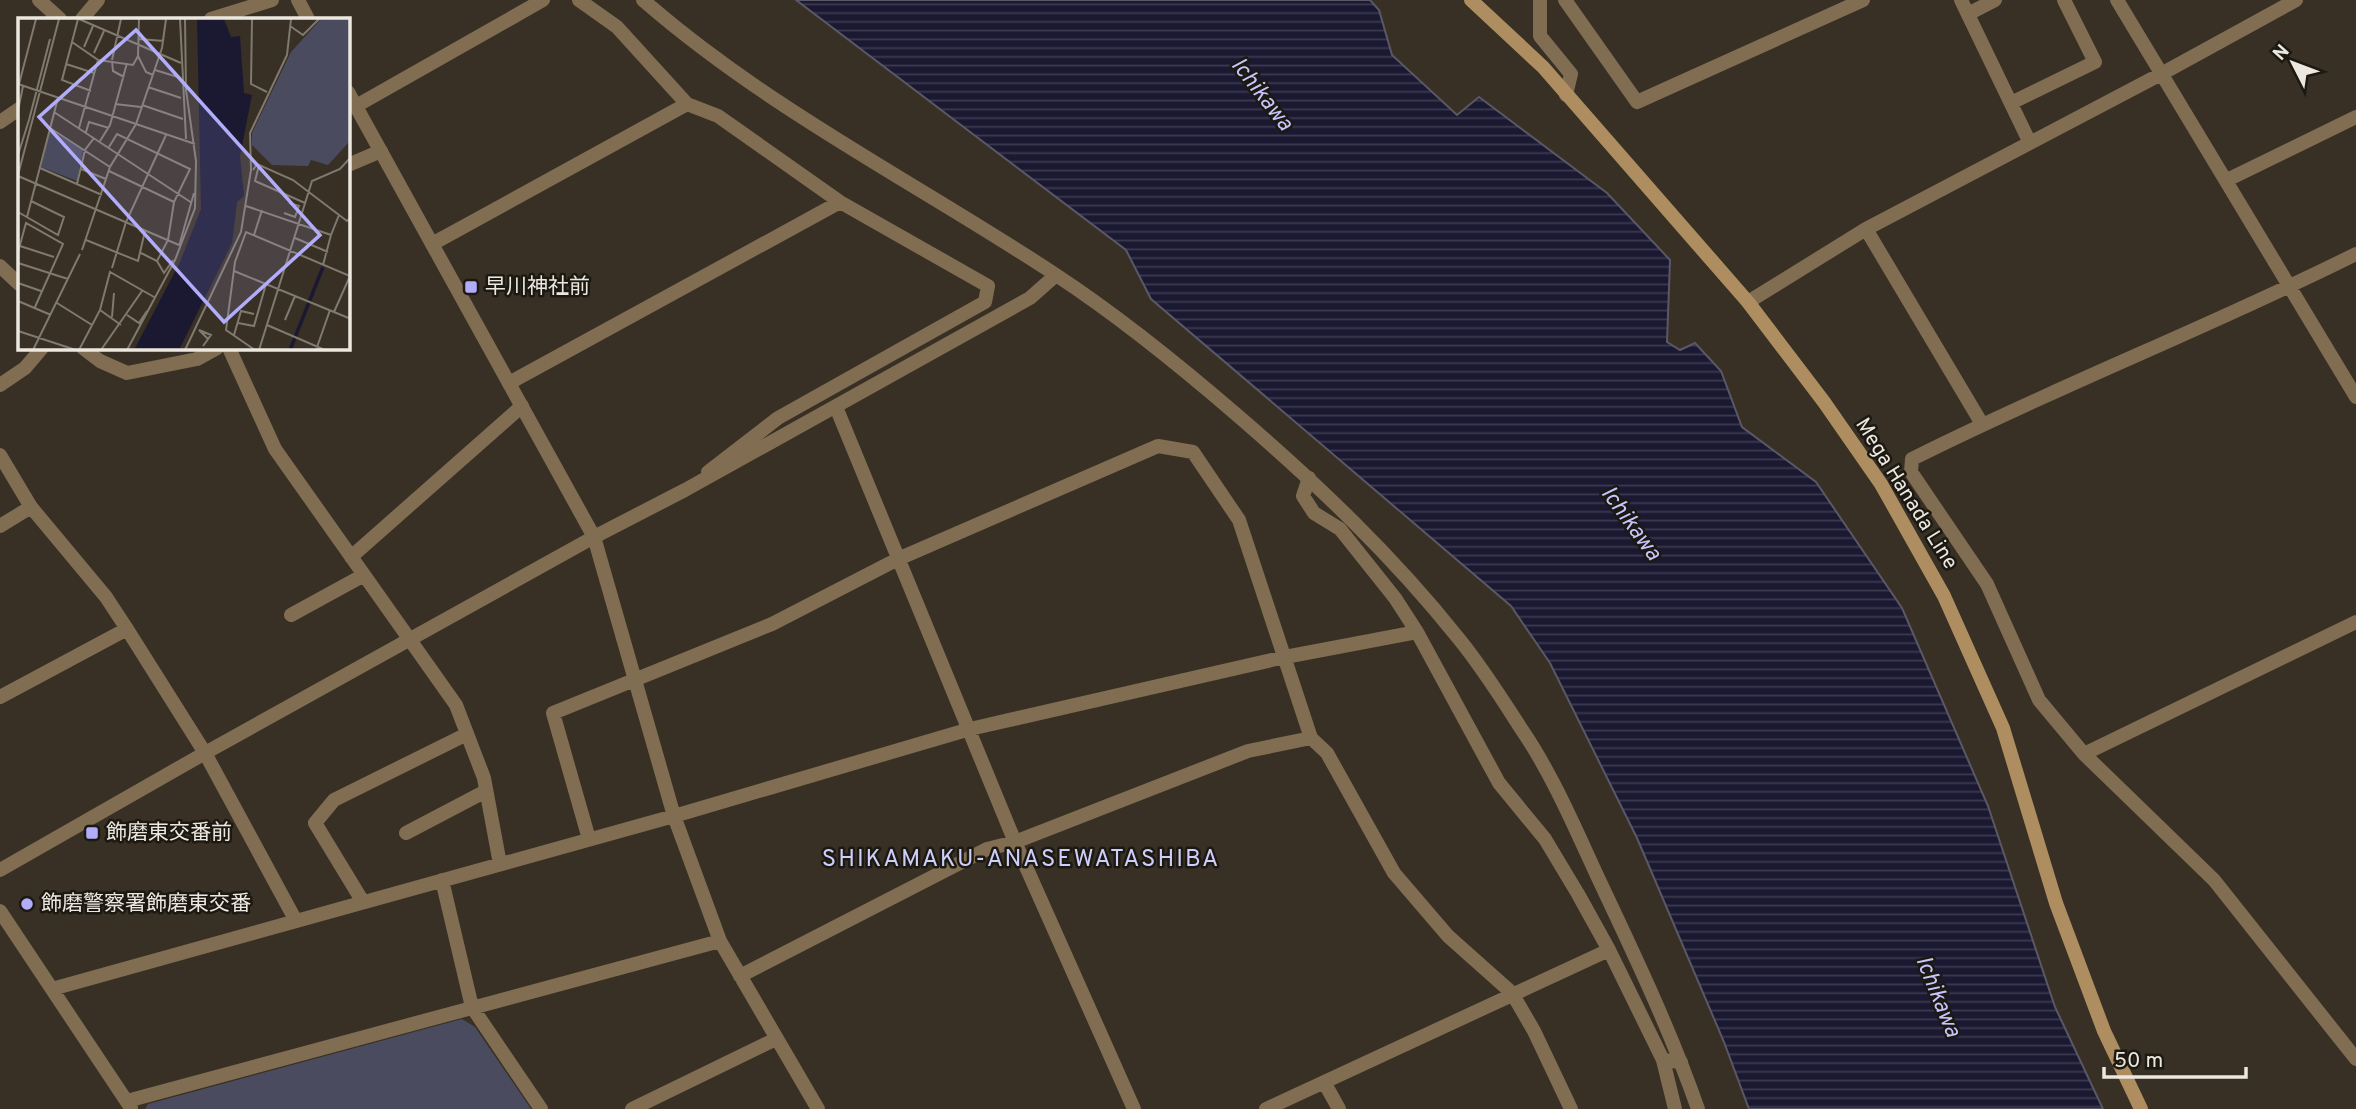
<svg xmlns="http://www.w3.org/2000/svg" width="2356" height="1109" font-family="Overpass,'Noto Sans JP',sans-serif">
<style>
.green{fill:#4b4b60}
.water{fill:url(#water-rules);stroke:#5a5766;stroke-width:2}
.lines{fill:none;stroke-linecap:round;stroke-linejoin:round}
.minor{stroke:#816d51;stroke-width:14}
.tertiary{stroke:#816d51;stroke-width:14}
.secondary{stroke:#ae8e60;stroke-width:14}
.poi-dot{fill:#b2adfa;stroke:#1c1913;stroke-width:2.5}
.labels{text-anchor:middle;dominant-baseline:central;stroke-width:5;stroke-linejoin:round;paint-order:stroke}
.poi-label{font-size:21px;fill:#ece7df;stroke:#1c1913;text-anchor:start}
.street-label{font-size:21px;fill:#ece7df;stroke:#1c1913}
.water-label{font-size:23px;font-style:italic;fill:#c7c5fd;stroke:#1c1913}
.quarter-label{font-size:24px;letter-spacing:2px;fill:#cfcefa;stroke:#1c1913}
.inset-river{fill:none;stroke:#1b1932;stroke-width:3.5}
.inset-road{fill:none;stroke:#80796f;stroke-width:2}
.view{fill:#b2adfa;fill-opacity:0.15;stroke:#b2adfa;stroke-width:3.5}
.inset-edge{fill:none;stroke:#ece7df;stroke-width:3.5}
</style>
<defs>
<pattern id="water-rules" width="6" height="5" patternUnits="userSpaceOnUse" patternTransform="scale(1.75)"><rect width="6" height="5" fill="#1b1932"/><path d="M0 2.5h6" fill="none" stroke="#3c3a4f"/></pattern>
</defs>
<rect width="100%" height="100%" fill="#383024"/>
<path class="green" d="M462,1019l13,8 56,82h-386l3,-5z"/>
<path class="water" d="M796,0h574l9,10 13,45 65,60 22,-18 128,96 63,67 -3,82 13,8 15,-7 26,28 21,56 74,55 86,126 86,198 67,201 48,102h-354l-25,-67 -87,-204 -87,-175 -39,-57 -360,-307 -25,-49z"/>
<g class="lines">
<path class="minor" d="M39,0l21,19
M579,0l38,27 70,77 31,12 122,86 148,84 -3,16 -207,116 -70,54
M1540,0v36l31,38 -5,21
M1565,0l72,102 226,-102
M1961,0l69,143
M2117,0l239,397
M1968,14l27,-14
M82,19l16,-19
M2011,103l84,-41 -31,-62
M356,106l187,-106
M348,165l33,-14
M2227,180l129,-63
M1866,229l116,195
M432,244l255,-140
M2356,254c-146,73 -299,132 -444,205l-1,13 76,112 52,116 45,54 130,126 142,179
M0,266l19,18
M1748,302l118,-73 297,-156 133,-73
M83,348l17,13 27,12 70,-14 20,-11
M229,348l46,101 181,256 28,73 16,86
M509,383l331,-181
M0,385l25,-17 17,-20
M836,407l179,435 119,267
M0,455l31,52 75,90 21,32 78,124 91,168
M1309,478l-6,18 11,17 26,16 55,69 22,34 82,151 46,56 33,55 31,56 54,110 18,2
M0,526l31,-19
M594,537l80,279 46,125 98,168
M351,557l171,-151
M291,615l73,-40
M0,697l127,-68
M2084,754l272,-132
M406,833l80,-42
M589,839l-36,-126 219,-89 126,-65 260,-113 35,6 46,68 72,218 16,15 67,120 54,63 64,57 22,38 37,78
M442,880l30,127 69,102
M363,902l-48,-79 19,-23 133,-66
M0,911l131,197
M740,976l247,-127 28,-7 233,-91 63,-13
M52,989l622,-173 296,-87 315,-72 132,-25
M1663,1060l12,49
M1324,1082l15,27
M127,1101l593,-160
M632,1109l144,-70
M1266,1109l343,-159"/>
<path class="tertiary" d="M298,0l10,19
M643,0c125,109 275,184 413,275 64,42 123,90 181,140 80,69 156,141 222,224 23,28 43,60 63,91 32,47 55,103 79,154 35,74 70,148 97,225
M211,19l61,-19
M348,92l246,445
M0,122l19,-13
M0,870l205,-117 389,-216 91,-47 345,-192 26,-23"/>
<path class="secondary" d="M1471,0l72,67 205,235 76,100 57,82 63,112 59,132 53,175 48,128 37,78"/>
</g>
<g class="poi-dot">
<rect x="464" y="280" width="14" height="14" rx="3.5"/>
<rect x="85" y="826" width="14" height="14" rx="3.5"/>
<circle cx="27" cy="904" r="7"/>
</g>
<g class="labels">
<g class="poi-label">
<text x="485" y="287">早川神社前</text>
<text x="106" y="833">飾磨東交番前</text>
<text x="41" y="904">飾磨警察署飾磨東交番</text>
</g>
<g class="street-label">
<text transform="translate(1906 494) rotate(58)">Mega Hanada Line</text>
</g>
<g class="water-label">
<text transform="translate(1261 95) rotate(52)">Ichikawa</text>
<text transform="translate(1630 524) rotate(54)">Ichikawa</text>
<text transform="translate(1937 997) rotate(68)">Ichikawa</text>
</g>
<g class="quarter-label">
<text x="1021" y="860">SHIKAMAKU-ANASEWATASHIBA</text>
</g>
</g>
<g transform="translate(18 18)">
<rect width="332" height="332" fill="#383024"/>
<path d="M32,112l33,20 -6,31 -36,-14z" fill="#4b4b60"/>
<path d="M303,1h29v122l-22,24 -17,-5 -3,6 -36,-1 -20,-20v-12l39,-81z" fill="#4b4b60"/>
<path d="M179,1h27l7,18 9,-1 4,57 8,2 -12,61 4,40 -7,6 -5,41 -53,107h-45l46,-88 21,-53z" fill="#1b1932"/>
<path class="inset-river" d="M272,332l33,-83"/>
<path class="inset-road" d="M60,1l-16,61 29,11M61,1l102,44M121,1l-1,37 8,16 7,3M162,1l6,120M234,1l-1,65 16,8M272,8l13,9 16,-16M121,21l25,2M54,24l26,18 -19,68M66,29l9,-21M76,35l10,-22M80,42l35,5 5,-9M94,42l9,-41M94,43l1,10 11,6M48,46l28,9M137,52l26,8M0,66l177,60M1,66l17,-65M130,69l33,11M97,86l26,3M124,87l41,14M0,93l5,-25M36,94l138,91M11,102l21,-81M32,110l60,39M68,114l3,-10 20,6M82,123l10,-16 17,-62M91,129l8,-13 73,35 -16,33 -6,38 -11,21M0,137l11,-35M241,147l-4,16 50,22M22,150l62,27M63,151l25,10M235,152l4,-6 36,16 54,41 4,-4M91,153l65,31M0,157l41,-156M0,158l161,69M59,166l8,-34 9,-12M228,188l85,29 -8,30M0,194l40,23 6,-18 -33,-16M266,195l11,4 4,-11 -10,-3M9,199l31,-119M236,217l8,-25M313,217l8,-20M277,220l33,14M68,222l52,21 7,-30M2,228l34,11M161,228l15,-53M64,232l28,-83 26,-43 26,-76 4,-29M0,234l8,-29 37,21 -28,63M123,235l16,8 7,12 9,-13M0,245l50,16M94,250l14,-46 40,-87M216,253l117,48M0,265l23,8M0,283l33,14M39,285l35,22M82,292l21,15M109,297l12,8 8,-12M94,299l2,-24M267,302l10,-24M220,305l16,3 12,-42M249,307l58,25M0,313l58,19M216,317l7,-24 13,3M185,328l8,-11 -12,-5 9,9M15,332l47,-96M61,332l21,-40 10,-38 44,25M83,332l41,-59M109,332l48,-90 20,-52 1,-47 -10,-71 -1,-71M167,332l56,-118 10,-62 -1,-37 37,-78 4,-36M237,332l-29,-20 9,-68 11,-30 104,44 -16,36M241,332l53,-169 28,-12 11,-12M298,332l14,-40"/>
<path class="view" d="M118,12l184,205 -96,87 -185,-205z"/>
<rect width="332" height="332" class="inset-edge"/>
</g>
<g transform="translate(2293 63) rotate(312)" stroke="#1c1913" stroke-width="5" paint-order="stroke">
<path d="M0-5L12 26L0 18L-12 26Z" fill="#ece7df"/>
<text y="-10" font-size="19" font-weight="bold" text-anchor="middle" fill="#ece7df">N</text>
</g>
<path d="M2104 1067v10h142v-10" fill="none" stroke="#ece7df" stroke-width="3.5"/>
<text x="2114" y="1067" font-size="21" fill="#ece7df" stroke="#1c1913" stroke-width="5" paint-order="stroke">50 m</text>
</svg>
